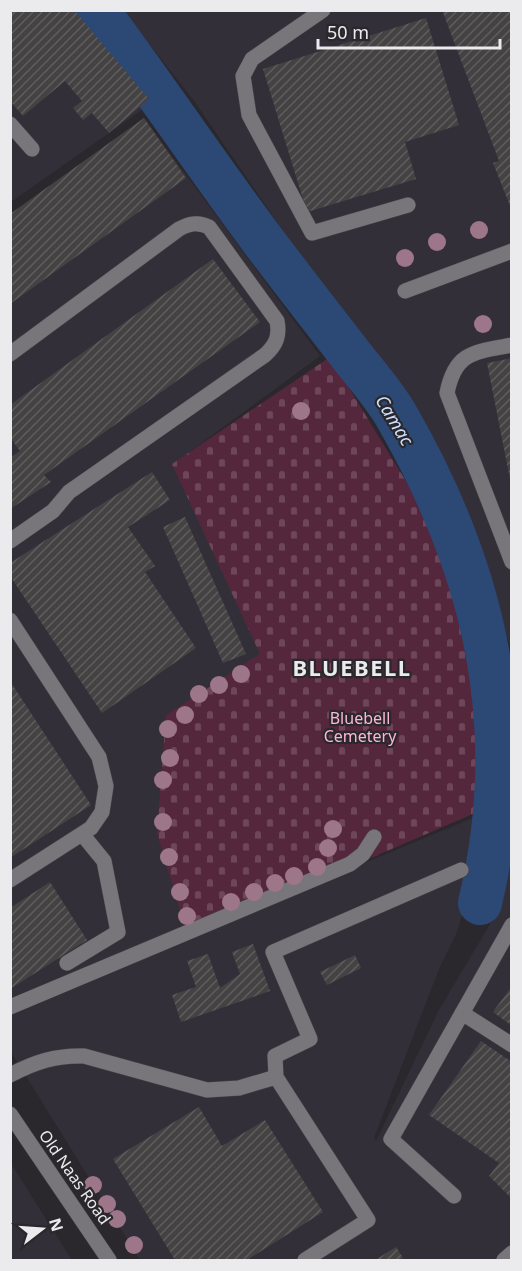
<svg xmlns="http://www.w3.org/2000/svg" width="522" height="1271" font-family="'Noto Sans',sans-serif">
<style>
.built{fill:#332f38}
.cemetery{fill:url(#cemetery-stones)}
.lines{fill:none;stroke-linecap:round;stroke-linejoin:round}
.river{stroke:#2c4874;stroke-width:44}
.building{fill:url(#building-hatch)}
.minor-casing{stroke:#464548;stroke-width:16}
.minor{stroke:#78767a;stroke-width:15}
.tree{fill:#9d7689}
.labels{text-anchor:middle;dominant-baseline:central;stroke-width:4.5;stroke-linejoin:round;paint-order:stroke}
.park-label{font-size:16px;fill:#fbb5d5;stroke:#2a282c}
.street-label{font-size:16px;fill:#ebeaed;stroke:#2a282c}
.water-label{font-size:18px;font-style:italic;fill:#cde0fd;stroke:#2a282c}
.district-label{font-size:22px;font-weight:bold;letter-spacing:1.5px;fill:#ebeaed;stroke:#2a282c}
</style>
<defs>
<pattern id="cemetery-stones" width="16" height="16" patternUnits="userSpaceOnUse" patternTransform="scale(1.5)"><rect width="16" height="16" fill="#54273d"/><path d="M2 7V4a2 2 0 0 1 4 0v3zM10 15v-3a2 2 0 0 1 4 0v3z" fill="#6d4659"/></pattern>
<pattern id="building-hatch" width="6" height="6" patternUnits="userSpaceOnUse" patternTransform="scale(1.5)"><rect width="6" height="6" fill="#454244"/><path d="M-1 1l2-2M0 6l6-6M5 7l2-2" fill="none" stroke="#605d5f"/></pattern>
</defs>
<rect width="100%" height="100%" fill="#2a282c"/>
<path class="built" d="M11,11h71l74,89 -145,102z
M123,11h388v638l-35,-109 -48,-97 -233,-341z
M144,118l176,238 -147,108 88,190 -95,61 72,200 247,-102 -7,48 -21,71 -18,37 -65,169 2,3 63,-131 57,-96 10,-82 5,-11v439h-371l-129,-208v-838z
M11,1164l4,6 57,90h-61z"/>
<path class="cemetery" d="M330,357l93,152 40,108 22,106 -3,87 -294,127 -31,-104 9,-118 94,-61 -88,-190z"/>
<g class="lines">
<path class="river" d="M97,10c59,79 114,162 173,240 28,37 56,73 84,109 15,19 31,37 43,58 88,153 125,311 83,486"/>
</g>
<path class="building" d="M10,10h64l75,89 -40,34 -17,-20 -9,7 -10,-12 9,-7 -17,-20 -42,35 -13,-15z
M442,10h70v201l-19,-48 6,-2z
M426,18l33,107 -54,17 11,37 -109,33 -44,-143z
M144,118l42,60 -176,126v-90z
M213,259l47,63 -216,153 7,7 -41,27v-51l10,-7 -10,-14v-32z
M512,358v121h-2l-23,-116z
M152,472l18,28 -42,27 27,39 -10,6 51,76 -94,65 -92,-137v-13z
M185,517l61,137 -23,9 -60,-136z
M10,681l81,124 -81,53z
M50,882l37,58 -77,49v-81z
M253,944l17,47 -89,31 -9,-27 24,-8 -9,-26 21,-7 12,34 20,-14 -8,-22z
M355,955l6,13 -34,17 -7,-13z
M512,986v40l-19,-14z
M481,1041l31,21v137l-23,-23 10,-13 -70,-48z
M199,1107l23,39 43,-26 58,92 -76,48h-72l-62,-101z
M396,1247l7,11 -4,2h-24z"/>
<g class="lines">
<defs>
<path id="minor" d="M323,10l-71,49 -9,17 6,39 63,118 96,-28
M10,124l22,25
M405,291l107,-40
M512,345c-38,7 -57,7 -65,48l65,169
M10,354l169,-125c11,-6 19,-7 30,-2l68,94c3,15 -1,24 -12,34l-196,137 -16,19 -43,30
M10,620l89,137 7,29 -4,26 -11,16 -81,52
M67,963l51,-31 -14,-71 -22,-27
M10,1007l340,-143 13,-10 11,-17
M462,1013l50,32
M10,1075c25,-13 46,-20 74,-19l123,34 32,-2 37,-11 -1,-21 35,-17 -37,-87 188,-82
M276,1077l92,143 -63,40
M10,1114l99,146
M454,1196l-63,-57 121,-214
M504,1260l8,-7"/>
</defs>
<use href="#minor" class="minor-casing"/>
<use href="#minor" class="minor"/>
</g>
<g class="tree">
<circle cx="479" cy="230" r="9"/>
<circle cx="437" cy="242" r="9"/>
<circle cx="405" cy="258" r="9"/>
<circle cx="483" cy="324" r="9"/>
<circle cx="301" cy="411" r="9"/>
<circle cx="241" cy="674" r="9"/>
<circle cx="219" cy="685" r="9"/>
<circle cx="199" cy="694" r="9"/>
<circle cx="185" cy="715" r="9"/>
<circle cx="168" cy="729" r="9"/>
<circle cx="170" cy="758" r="9"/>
<circle cx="163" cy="780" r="9"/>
<circle cx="163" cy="822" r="9"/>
<circle cx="333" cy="829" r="9"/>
<circle cx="328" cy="848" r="9"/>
<circle cx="169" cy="857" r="9"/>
<circle cx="317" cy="867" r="9"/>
<circle cx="294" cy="876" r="9"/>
<circle cx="275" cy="883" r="9"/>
<circle cx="180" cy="892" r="9"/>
<circle cx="254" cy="892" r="9"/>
<circle cx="231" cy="902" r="9"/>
<circle cx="187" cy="916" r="9"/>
<circle cx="93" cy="1185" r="9"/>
<circle cx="107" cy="1204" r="9"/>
<circle cx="117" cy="1219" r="9"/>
<circle cx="134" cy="1245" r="9"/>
</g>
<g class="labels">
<g class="park-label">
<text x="360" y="718">Bluebell<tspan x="360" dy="18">Cemetery</tspan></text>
</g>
<g class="street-label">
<text transform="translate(75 1177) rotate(55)">Old Naas Road</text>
</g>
<g class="water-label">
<text transform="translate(395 420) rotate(59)">Camac</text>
</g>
<g class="district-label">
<text x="352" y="667">BLUEBELL</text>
</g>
</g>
<rect width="522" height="1271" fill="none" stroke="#ebeaed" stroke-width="24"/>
<g transform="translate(42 1229) rotate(73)" stroke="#2a282c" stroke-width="4.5" paint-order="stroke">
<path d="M0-4.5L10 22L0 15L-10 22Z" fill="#ebeaed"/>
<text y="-9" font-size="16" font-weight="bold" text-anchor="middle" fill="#ebeaed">N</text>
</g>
<path d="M318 39v9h182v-9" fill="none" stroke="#ebeaed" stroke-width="3"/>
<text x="327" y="39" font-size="18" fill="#ebeaed" stroke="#2a282c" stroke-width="4.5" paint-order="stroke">50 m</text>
</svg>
